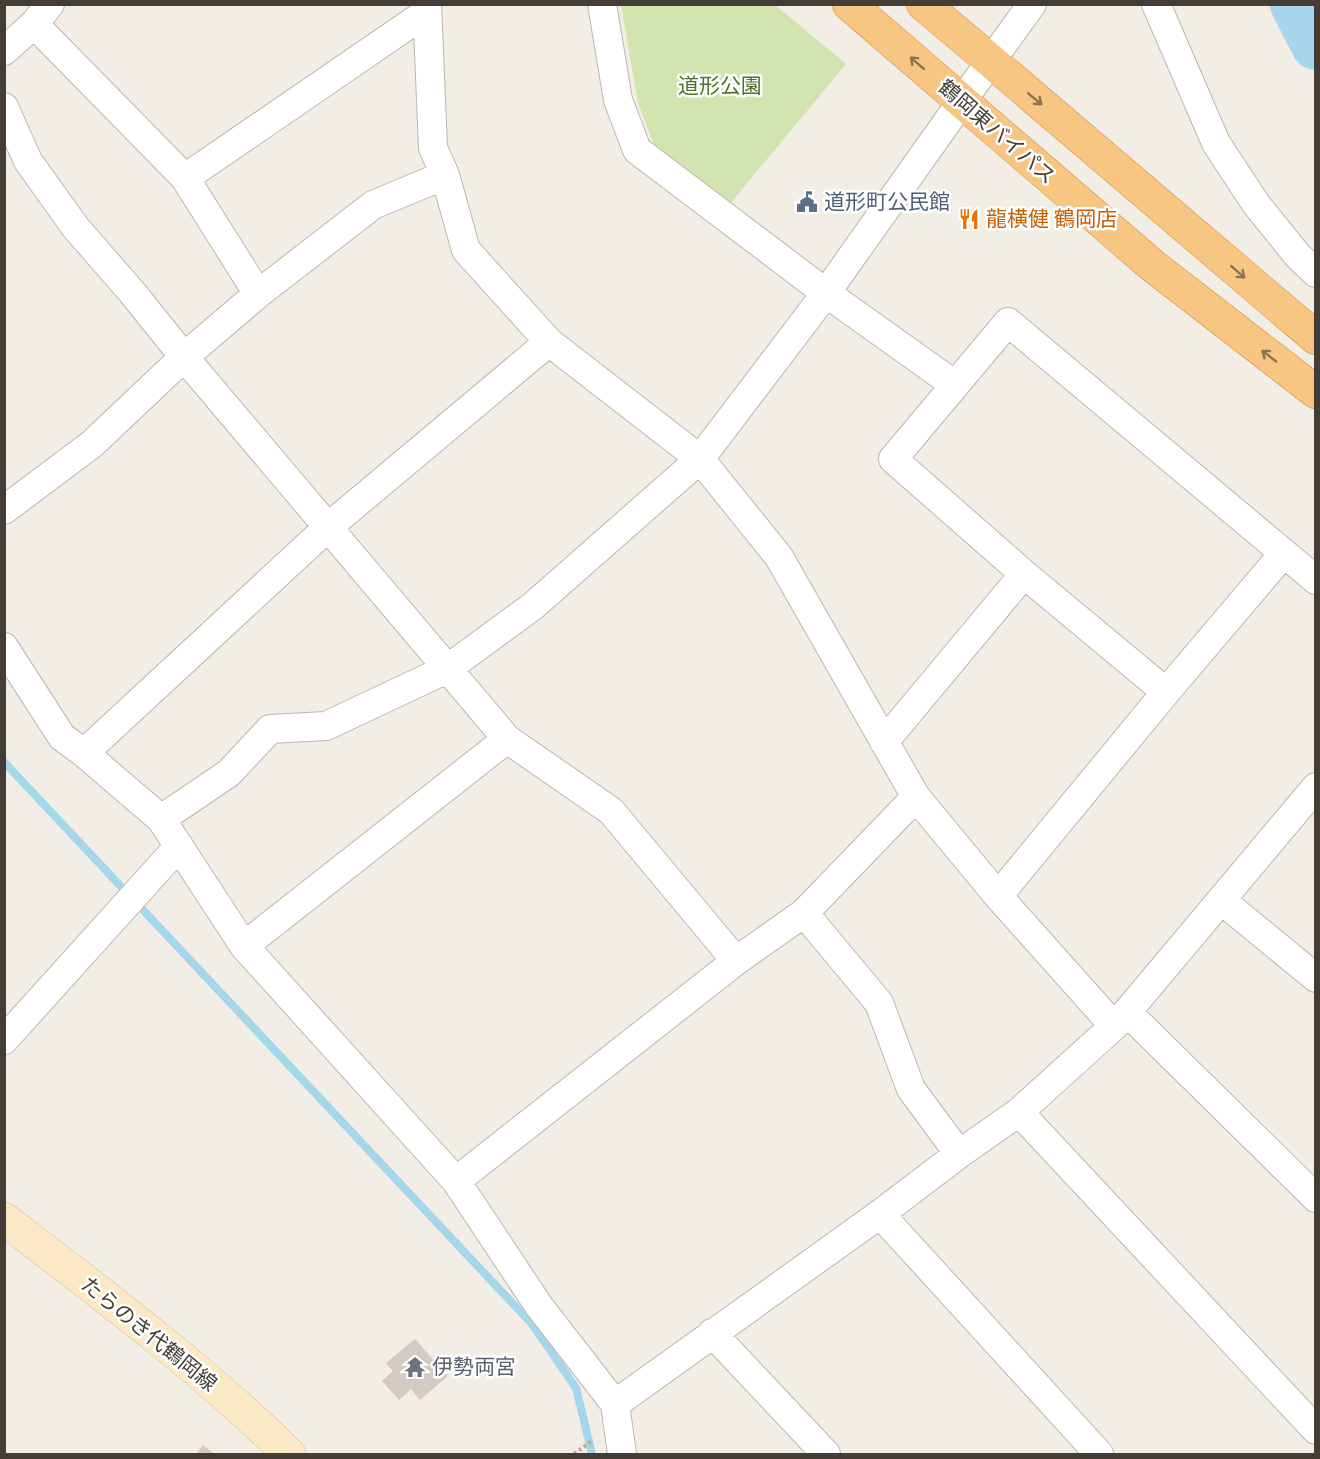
<svg xmlns="http://www.w3.org/2000/svg" width="1320" height="1459" font-family="Karla,'Noto Sans JP',sans-serif">
<style>
.green{fill:#d2e4b0}
.lines{fill:none;stroke-linecap:round;stroke-linejoin:round}
.stream{stroke:#a5d6eb;stroke-width:8}
.river{stroke:#a5d6eb;stroke-width:50}
.building{fill:#d5cabf}
.minor-casing{stroke:#bfb6ac;stroke-width:30}
.secondary-casing{stroke:#d2bd9a;stroke-width:34}
.trunk-casing{stroke:#d48c3d;stroke-width:34}
.path{stroke:#bdad9b;stroke-width:4;stroke-dasharray:3 3;stroke-linecap:butt}
.minor{stroke:#fff;stroke-width:28}
.secondary{stroke:#fbe9c6;stroke-width:33}
.trunk{stroke:#f6c682;stroke-width:33}
.oneway{stroke:#8b7454}
.labels{text-anchor:middle;dominant-baseline:central;stroke-width:5;stroke-linejoin:round;paint-order:stroke}
.park-label{font-size:21px;fill:#4e722c;stroke:#fff}
.street-label{font-size:21px;fill:#443d35;stroke:#fff}
.service-label{font-size:21px;fill:#4e5e75;stroke:#fff;text-anchor:start}
.food-label{font-size:21px;fill:#c56008;stroke:#fff;text-anchor:start}
.worship-label{font-size:21px;fill:#5b616d;stroke:#fff;text-anchor:start}
</style>
<rect width="100%" height="100%" fill="#f2ede5"/>
<path class="green" d="M621,5h154l71,59 -117,141 -74,-58 -17,-44z"/>
<g class="lines">
<path class="stream" d="M4,762l528,562 44,64 16,66"/>
<path class="river" d="M1295,4l21,41"/>
</g>
<path class="building" d="M415,1339l33,37 -28,24 -9,-11 -12,11 -17,-19 11,-10 -7,-8z
M203,1445l11,9h-18z"/>
<g class="lines">
<defs>
<path id="minor" d="M427,4l6,144 12,27 21,75 83,92 151,117 79,98 137,240 82,99 116,130
M602,4l16,96 19,50 189,143 129,92
M1156,4l60,139 40,61 42,52 18,17
M34,24l151,154 73,116
M4,51l30,-27 16,-20
M4,107l24,54 48,67 55,63 53,66 323,382 104,72 125,150 -280,220
M185,178l242,-166
M4,510l88,-66 92,-87 74,-63 115,-89 72,-30
M4,647l58,90 22,16 77,66 83,127 212,235 83,125 76,98 7,50
M1166,692l-142,-118 -131,-115 115,-137 308,258
M884,742l140,-168
M84,753l243,-225 222,-186
M161,819l68,-46 41,-44 56,-3 121,-57 86,-63 167,-147 126,-166 136,-192 70,-97
M998,896l168,-204 118,-139
M1221,900l95,78
M804,913l75,90 32,86 48,65
M244,946l263,-207
M736,961l68,-48 112,-116
M1127,1012l189,186
M4,1040l175,-194
M1019,1112l297,318
M880,1214l219,240
M712,1333l114,121
M615,1404l265,-190 79,-60 60,-42 95,-86 13,-14 189,-225"/>
<path id="secondary" d="M4,1219c98,75 197,149 285,235"/>
<path id="trunk" d="M849,4l304,262 163,126
M923,4l68,57 325,277"/>
</defs>
<use href="#minor" class="minor-casing"/>
<use href="#secondary" class="secondary-casing"/>
<use href="#trunk" class="trunk-casing"/>
<path class="path" d="M574,1454l19,-14"/>
<use href="#minor" class="minor"/>
<use href="#secondary" class="secondary"/>
<use href="#trunk" class="trunk"/>
</g>
<defs><path id="oneway-shaft" d="M-6 0H5M1.5-3L5.5 0L1.5 3" fill="none" stroke-width="1.6" stroke-linecap="round" stroke-linejoin="round" transform="scale(1.5)"/></defs>
<g class="oneway">
<use href="#oneway-shaft" transform="translate(917 63) rotate(-139)"/>
<use href="#oneway-shaft" transform="translate(1035 99) rotate(40)"/>
<use href="#oneway-shaft" transform="translate(1238 272) rotate(41)"/>
<use href="#oneway-shaft" transform="translate(1269 356) rotate(-142)"/>
</g>
<defs>
<symbol id="civic-bare" viewBox="-9 -9 18 18"><path d="M-.6-6.5H3V-4.5H.6V-3L4-1V1h2V6H-6V1h2V-1L-.6-3ZM-1.2 2.5V6h2.4V2.5Z" fill="#5c6f8a" stroke="#fff" stroke-width="2.5" paint-order="stroke"/></symbol>
<symbol id="restaurant-bare" viewBox="-9 -9 18 18"><path d="M-5-6h1v4h1v-4h1v4h1v-4h1v5L-1.5 .5V6h-2V.5L-5-1ZM5-6V6H3V1.5H1.5Q1.5-4 5-6Z" fill="#e8710a" stroke="#fff" stroke-width="2.5" paint-order="stroke"/></symbol>
<symbol id="temple-bare" viewBox="-9 -9 18 18"><path d="M0-6L5-2H3V0L6.5 2.5H4V6H1.5V3h-3V6H-4V2.5H-6.5L-3 0V-2H-5Z" fill="#6b7280" stroke="#fff" stroke-width="2.5" paint-order="stroke"/></symbol>
</defs>
<g fill-rule="evenodd">
<use href="#civic-bare" x="792" y="187" width="30" height="30"/>
<use href="#restaurant-bare" x="954" y="204" width="30" height="30"/>
<use href="#temple-bare" x="400" y="1352" width="30" height="30"/>
</g>
<g class="labels">
<g class="park-label">
<text x="720" y="86">道形公園</text>
</g>
<g class="street-label">
<text transform="translate(997 132) rotate(41)">鶴岡東バイパス</text>
<text transform="translate(149 1334) rotate(39)">たらのき代鶴岡線</text>
</g>
<g class="service-label">
<text x="824" y="202">道形町公民館</text>
</g>
<g class="food-label">
<text x="986" y="219">龍横健 鶴岡店</text>
</g>
<g class="worship-label">
<text x="432" y="1367">伊勢両宮</text>
</g>
</g>
<rect width="1320" height="1459" fill="none" stroke="#443d35" stroke-width="12"/>
</svg>
